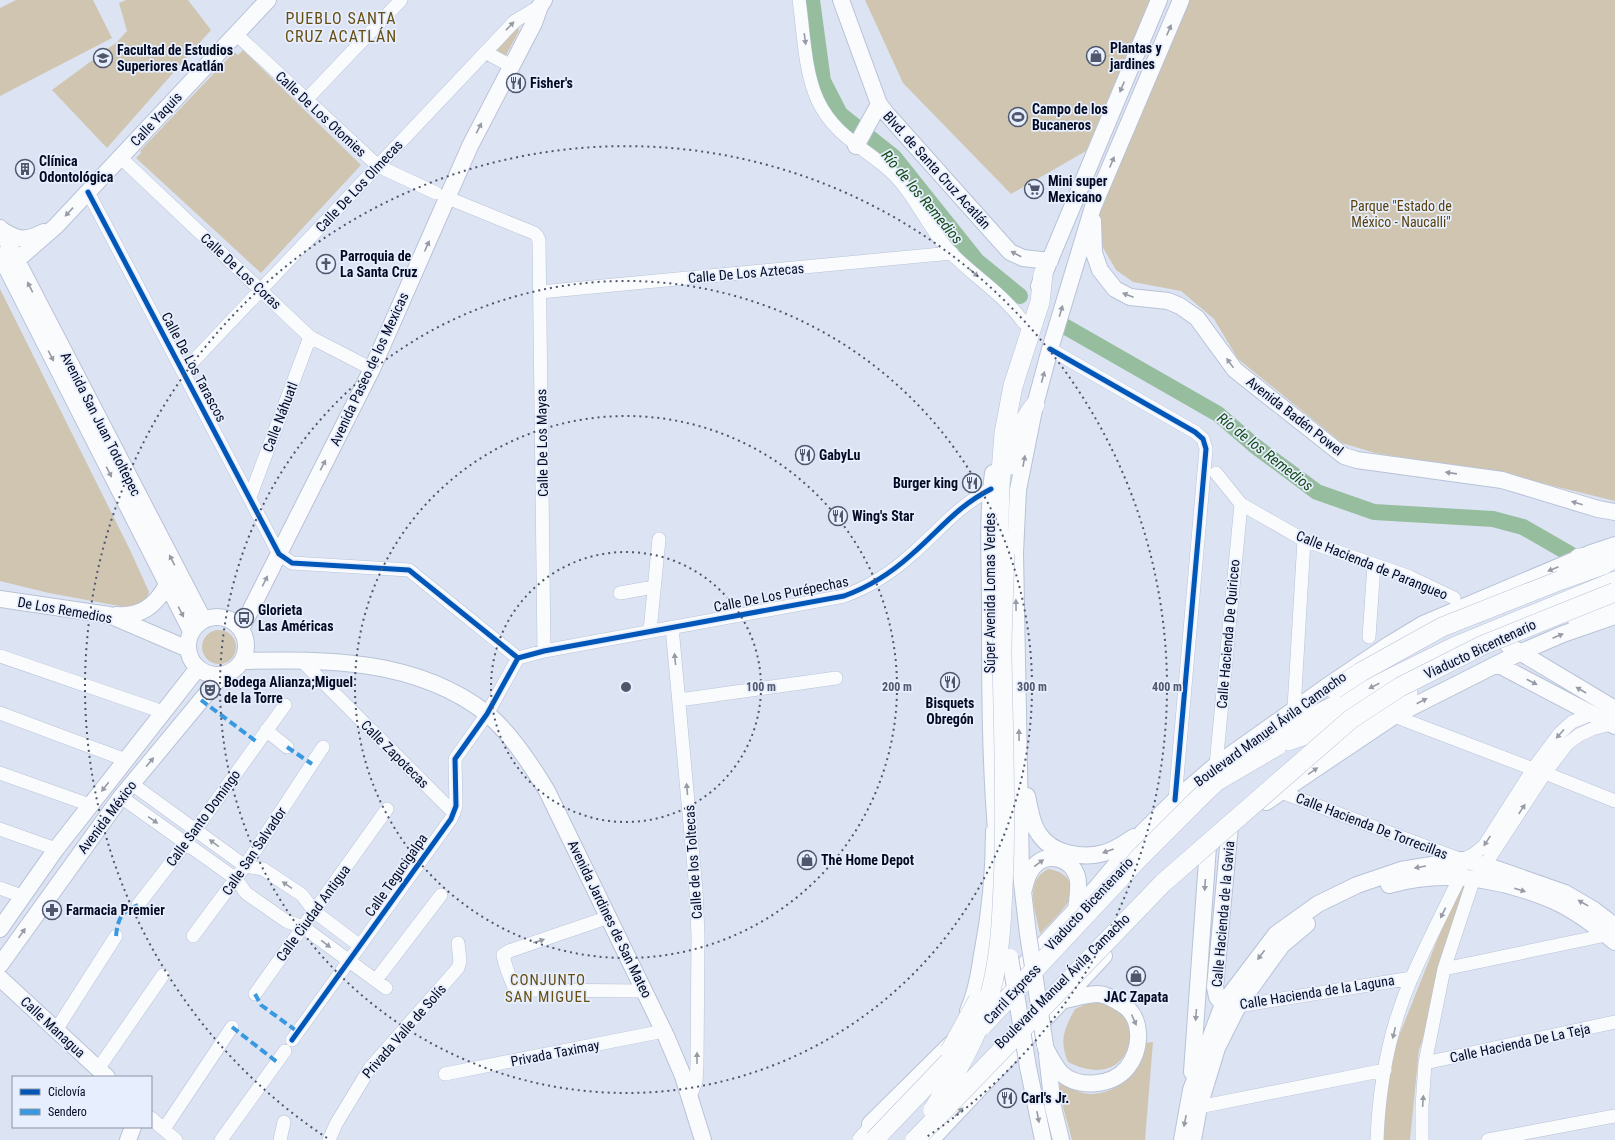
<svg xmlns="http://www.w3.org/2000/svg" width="1615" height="1140" font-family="'Roboto Condensed',sans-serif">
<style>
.green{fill:#cfc5b0}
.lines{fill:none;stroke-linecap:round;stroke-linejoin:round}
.river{stroke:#96bd9d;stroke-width:16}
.minor-casing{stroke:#b8c2d7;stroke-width:14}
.major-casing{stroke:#b8c2d7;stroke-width:18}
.highway-casing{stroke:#b8c2d7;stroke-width:20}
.minor{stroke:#fafbfd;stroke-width:13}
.major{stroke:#fafbfd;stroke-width:16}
.highway{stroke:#fafbfd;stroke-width:19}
.major-bridge-casing{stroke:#b8c2d7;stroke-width:18;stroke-linecap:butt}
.highway-bridge-casing{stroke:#b8c2d7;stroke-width:20;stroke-linecap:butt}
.major-bridge{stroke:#fafbfd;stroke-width:16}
.highway-bridge{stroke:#fafbfd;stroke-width:19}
.quiet{stroke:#3999e0;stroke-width:4;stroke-dasharray:8 4;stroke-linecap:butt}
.cycleway-casing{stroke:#e7eefd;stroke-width:8}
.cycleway{stroke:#0057b8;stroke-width:5}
.oneway{fill:#979ba6}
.ring{fill:none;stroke:#4f576d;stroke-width:2;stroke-dasharray:2 4}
.labels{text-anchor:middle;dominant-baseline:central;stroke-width:3.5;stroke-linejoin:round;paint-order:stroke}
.poi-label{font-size:14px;font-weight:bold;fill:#030b24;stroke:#e7eefd;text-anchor:start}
.street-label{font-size:14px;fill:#030b24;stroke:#e7eefd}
.park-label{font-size:14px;fill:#58410b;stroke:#e7eefd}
.water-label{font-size:15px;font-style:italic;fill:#134a17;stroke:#e7eefd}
.neighbourhood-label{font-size:15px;letter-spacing:1px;fill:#664d12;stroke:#e7eefd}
.quarter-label{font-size:16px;letter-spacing:1px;fill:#664d12;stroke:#e7eefd}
.centre{fill:#4f576d;stroke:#e7eefd;stroke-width:2}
.ring-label{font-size:12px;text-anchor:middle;font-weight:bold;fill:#4f576d;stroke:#e7eefd;stroke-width:3.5;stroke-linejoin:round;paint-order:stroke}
</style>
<rect width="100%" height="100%" fill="#dce4f4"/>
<path class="green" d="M16,0h77l19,38 -112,58v-88z
M126,0h62l23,30 -104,118 -55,-58 65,-48 10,-11 -8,-28z
M865,0h285l-64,151 -75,43 -108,-111z
M1181,0h434v501l-119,-29 -121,-19 -33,-10 -104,-84 -24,-40 -33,-28 -48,-9 -17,-12 -15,-26 -8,-36z
M518,27l1,4 -14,26 -11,-9z
M243,50l118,115 -100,108 -125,-115 5,-5 -1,-2 94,-99 4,3z
M0,289l131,263 18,40 -4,11 -15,5 -81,-15 -49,-12z
M202 647a17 17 0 1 1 34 0a17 17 0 1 1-34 0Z
M1048,869c16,2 29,13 21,31 -4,9 -21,25 -29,34 -4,-22 -17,-52 8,-65z
M1474,884l-37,120 -18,46 -9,90h-28l9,-84 67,-168z
M1104,1000c10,6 22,13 27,25 2,5 0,16 -2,21 -11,29 -37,28 -61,16 -9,-21 -4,-33 7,-53l13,-6z
M1153,1042l-8,98h-73l-12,-44v-17c4,7 10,9 17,12 23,10 51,-7 62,-27 4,-6 4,-15 6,-21z"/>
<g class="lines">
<path class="river" d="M812,0l11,81 17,33 54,43 83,104 43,35
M1066,327l152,87 37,32 62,46 57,20 119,7 30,8 47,27"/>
<defs>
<path id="minor" d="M799,0c5,33 5,71 19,101 17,35 44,45 71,69 26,23 39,59 63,84 25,25 51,40 72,69
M236,34l142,132 58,27
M485,52l26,14
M306,100l95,-100
M120,157l190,180 62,32
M88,192l191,362 13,9 117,7 109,88
M448,198l86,35 3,3 2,4 5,411
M540,292l412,-39
M1050,349l145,83 8,7 3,10 -31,351
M183,372l332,-351 25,-15
M1216,473l25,31 63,36 106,37 44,21
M250,497l60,-160
M620,593l34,-6
M672,627l24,263 2,46 -1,128 -1,18 -6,14
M650,631l9,-92
M1369,637l5,-72
M0,656l163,56
M301,660l153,153
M679,700l157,-22
M1294,708l10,-168
M0,713l126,47
M1394,716l139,53
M266,730l21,17
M1216,765l25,-261
M0,773l90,32
M1545,773l70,28
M132,784l113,82 18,3 39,26 13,17 45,34
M1281,792l181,68
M121,797l115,82 10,14 40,28 17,6 83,61
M0,829l56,20
M1462,860l12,-6 10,-8 49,-77 27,-36 12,-11 20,-8
M1485,865l60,-92 22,-29 12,-9 13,-6 19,-5
M0,888l22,8
M138,905l48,-62 99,-138
M609,917l-100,34 -6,4c2,11 7,23 12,34l6,1 124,1
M193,936l52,-70 78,-119
M1444,969l162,-34
M376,980l65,-85
M255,994l132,-185
M1232,1005l6,1 174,-28
M56,1030l60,-94
M292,1040l159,-221 5,-13 -1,-47 32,-45 31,-56 26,-7 300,-55c25,-9 47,-23 67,-41 29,-25 45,-48 80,-66
M1425,1063l190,-41
M98,1069l65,-94
M445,1074l219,-43
M1199,1107l186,-37
M151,1118l25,22
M164,1129l68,-102
M221,1140l64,-89
M280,1140l4,-18
M329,1140l7,-16 34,-56 88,-100 2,-7 -2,-18
M1377,1140c2,-55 13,-113 35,-163 15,-34 32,-67 48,-100l2,-17
M1422,1140v-33l3,-44 19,-94 30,-91
M1488,1140l127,-24"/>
<path id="major" d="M841,0l38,104 7,9 124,139 13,6 27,3
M856,146l23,-42
M1093,221l1,32 6,17 15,19 15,8 38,4 12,5 17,12 38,52 109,86 13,4 145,20 96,29 17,3
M0,228l203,391
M0,229c18,11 24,13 44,3
M0,255l191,376
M9,267l47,-41 212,-226
M1039,286l120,-286
M993,473c-6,44 -3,89 -3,134 0,78 0,157 7,234
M0,599l109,16 79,34
M116,615c25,2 39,-9 51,-30
M188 646a29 29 0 1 1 58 0a29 29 0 1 1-58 0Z
M241,629l131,-260 98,-223 64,-123 6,-17 4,-6
M1508,645l107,64
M243,661c84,-2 173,-2 243,52 23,18 46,53 61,78l119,245 17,40 20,64
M1497,664l118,62
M1027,796c3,12 4,27 12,38 13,20 43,25 65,19 11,-3 21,-10 30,-16
M1266,802l128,-86 125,-63 44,-19 52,-18
M1389,885c55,-16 113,-6 165,16 22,10 43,26 61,41
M1024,889c2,-9 5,-19 12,-25 14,-12 35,-5 41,12 3,10 0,24 -1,34
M0,929l56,-80 142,-181
M1028,934l-7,-60 -6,-321 3,-63 17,-85 15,-56 43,-142 88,-207
M0,965l121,-168 101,-122
M0,978l107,99
M1223,1004l-6,-7 -2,-10 15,-161
M986,1006l111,-119 46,-55 32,-32 41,-35 110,-78 64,-43 33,-20 168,-71 24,-8
M968,1011c8,-18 11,-37 14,-56 8,-41 12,-82 12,-124
M1046,1049c4,8 9,17 15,24 17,16 51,13 66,-5 15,-19 17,-52 -7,-65 -7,-4 -14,-9 -22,-9 -11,0 -23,4 -33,6
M1047,1055l6,52 8,33
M1028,1067l15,73
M1192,1072l16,-226
M870,1124l87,-86
M128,1140l5,-13
M931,1140l173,-184
M1182,1140l9,-50 32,-86 53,-70 42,-30 39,-19 44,-15 61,-10 23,5 80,28 29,17 21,16
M1193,1140l6,-33 18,-59 21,-42 44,-61 25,-21"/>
<path id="highway" d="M1011,465c3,-23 10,-43 24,-60
M998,556l2,-70 4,-53 9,-47 27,-84 3,-28
M1579,558l21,-1 10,-3
M1561,580l42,-15 12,-7
M1576,617l39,-14
M1288,741l63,-22
M1332,744l76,-51
M1261,754l45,-34 150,-74 159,-65
M862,1140l21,-22"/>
</defs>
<use href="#minor" class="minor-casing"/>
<use href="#major" class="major-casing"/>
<use href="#highway" class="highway-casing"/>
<use href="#minor" class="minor"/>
<use href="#major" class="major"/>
<use href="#highway" class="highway"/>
<defs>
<path id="major-bridge" d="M1028,934l17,111
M1010,957l18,110"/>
<path id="highway-bridge" d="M1335,689l26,-17 81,-45 119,-47
M982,1026l159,-170 54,-54 22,-21 60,-35
M950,1051l28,-51
M933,1110c23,-37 46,-75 57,-116 12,-43 12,-89 14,-132 2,-70 -1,-139 -2,-209 0,-33 2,-66 3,-99
M874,1140l89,-93
M915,1140l248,-257 188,-164 49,-32 83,-42 132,-53"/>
</defs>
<use href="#major-bridge" class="major-bridge-casing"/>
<use href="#highway-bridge" class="highway-bridge-casing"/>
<use href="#major-bridge" class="major-bridge"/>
<use href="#highway-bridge" class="highway-bridge"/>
<path class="quiet" d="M201,700l56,42
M287,747l25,17
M116,936c2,-18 5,-24 22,-31
M255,994l6,11 37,27
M232,1027l45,35"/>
<defs>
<path id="cycleway" d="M88,192l191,362 13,9 117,7 109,88
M1050,349l145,83 8,7 3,10 -31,351
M292,1040l159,-221 5,-13 -1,-47 32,-45 31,-56 26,-7 300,-55c25,-9 47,-23 67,-41 29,-25 45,-48 80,-66"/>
</defs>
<use href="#cycleway" class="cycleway-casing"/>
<use href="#cycleway" class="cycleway"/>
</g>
<defs><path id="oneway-solid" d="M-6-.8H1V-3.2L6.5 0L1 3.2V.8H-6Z"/></defs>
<g class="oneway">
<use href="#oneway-solid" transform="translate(510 26) rotate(-46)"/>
<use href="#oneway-solid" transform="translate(1169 30) rotate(-67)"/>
<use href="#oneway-solid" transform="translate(805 39) rotate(82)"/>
<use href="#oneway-solid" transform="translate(1122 87) rotate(113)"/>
<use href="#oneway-solid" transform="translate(479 128) rotate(-63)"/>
<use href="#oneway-solid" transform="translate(1112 162) rotate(-67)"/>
<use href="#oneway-solid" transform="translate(69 212) rotate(133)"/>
<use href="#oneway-solid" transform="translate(427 246) rotate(-66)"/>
<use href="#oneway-solid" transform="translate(1016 254) rotate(-152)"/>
<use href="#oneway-solid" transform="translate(974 273) rotate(42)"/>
<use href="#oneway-solid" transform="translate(30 287) rotate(-117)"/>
<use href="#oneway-solid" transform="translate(1128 295) rotate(-159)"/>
<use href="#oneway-solid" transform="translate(1061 311) rotate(-73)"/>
<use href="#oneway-solid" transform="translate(51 356) rotate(63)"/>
<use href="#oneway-solid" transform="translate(1230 363) rotate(-126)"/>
<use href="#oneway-solid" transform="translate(1043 377) rotate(-75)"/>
<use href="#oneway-solid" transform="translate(1024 461) rotate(-79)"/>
<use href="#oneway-solid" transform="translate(323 465) rotate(-63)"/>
<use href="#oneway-solid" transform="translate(109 472) rotate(63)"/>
<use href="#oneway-solid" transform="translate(1451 473) rotate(-172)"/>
<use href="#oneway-solid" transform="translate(1577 503) rotate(-164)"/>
<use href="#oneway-solid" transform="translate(172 560) rotate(-117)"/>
<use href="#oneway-solid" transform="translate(1553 569) rotate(157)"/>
<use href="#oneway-solid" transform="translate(265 581) rotate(-63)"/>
<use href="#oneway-solid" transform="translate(1016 605) rotate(-91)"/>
<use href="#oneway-solid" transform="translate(181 612) rotate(63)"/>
<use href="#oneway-solid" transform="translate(1558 636) rotate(-23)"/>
<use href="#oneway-solid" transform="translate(675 659) rotate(-96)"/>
<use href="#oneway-solid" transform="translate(1532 682) rotate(28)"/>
<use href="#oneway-solid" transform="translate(1374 686) rotate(153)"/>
<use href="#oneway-solid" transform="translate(1581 690) rotate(-150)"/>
<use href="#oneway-solid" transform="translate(1422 701) rotate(-27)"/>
<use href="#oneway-solid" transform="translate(1560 734) rotate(132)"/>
<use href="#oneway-solid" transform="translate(1019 735) rotate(-91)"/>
<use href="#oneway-solid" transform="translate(150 762) rotate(-50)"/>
<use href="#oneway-solid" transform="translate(1313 771) rotate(-34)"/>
<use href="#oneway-solid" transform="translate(105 787) rotate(128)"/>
<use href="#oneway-solid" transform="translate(687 789) rotate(-95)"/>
<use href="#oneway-solid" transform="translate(1522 809) rotate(-57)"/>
<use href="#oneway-solid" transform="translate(153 820) rotate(35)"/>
<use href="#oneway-solid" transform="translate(1487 841) rotate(124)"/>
<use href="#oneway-solid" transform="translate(214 843) rotate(-144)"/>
<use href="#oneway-solid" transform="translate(1108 851) rotate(160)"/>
<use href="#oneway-solid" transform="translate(1039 863) rotate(-36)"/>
<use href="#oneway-solid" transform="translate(1420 867) rotate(170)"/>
<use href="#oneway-solid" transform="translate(287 885) rotate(-146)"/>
<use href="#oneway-solid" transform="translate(1205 885) rotate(94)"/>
<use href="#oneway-solid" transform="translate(1520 890) rotate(18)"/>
<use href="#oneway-solid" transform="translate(1583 903) rotate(-151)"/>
<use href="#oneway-solid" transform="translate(1443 913) rotate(116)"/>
<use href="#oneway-solid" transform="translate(22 933) rotate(-55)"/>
<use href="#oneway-solid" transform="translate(539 941) rotate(-18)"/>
<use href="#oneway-solid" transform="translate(326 944) rotate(37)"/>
<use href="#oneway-solid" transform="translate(1261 955) rotate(127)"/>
<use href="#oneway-solid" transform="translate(1196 1015) rotate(94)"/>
<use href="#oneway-solid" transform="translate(1134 1020) rotate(66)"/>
<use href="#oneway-solid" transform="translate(1394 1033) rotate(103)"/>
<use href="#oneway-solid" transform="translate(697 1058) rotate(-90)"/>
<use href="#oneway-solid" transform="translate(1423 1101) rotate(-86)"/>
<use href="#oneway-solid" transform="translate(959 1112) rotate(-46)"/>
<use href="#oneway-solid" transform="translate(1038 1117) rotate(79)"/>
<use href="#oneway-solid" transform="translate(1185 1121) rotate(101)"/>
</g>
<g class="ring">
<circle cx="626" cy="687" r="135"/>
<circle cx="626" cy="687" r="271"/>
<circle cx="626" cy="687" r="406"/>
<path d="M327 1138A541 541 0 1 1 925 1138"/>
</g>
<defs>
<symbol id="shop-ring" viewBox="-11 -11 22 22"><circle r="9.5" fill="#e7eefd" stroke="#4f576d" stroke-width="1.5"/><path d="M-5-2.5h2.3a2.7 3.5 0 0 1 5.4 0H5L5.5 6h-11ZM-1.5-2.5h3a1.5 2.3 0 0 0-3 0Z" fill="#4f576d"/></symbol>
<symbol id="university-ring" viewBox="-11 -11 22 22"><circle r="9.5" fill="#e7eefd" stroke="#4f576d" stroke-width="1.5"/><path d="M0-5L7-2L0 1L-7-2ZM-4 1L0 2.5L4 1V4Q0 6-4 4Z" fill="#4f576d"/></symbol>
<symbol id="restaurant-ring" viewBox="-11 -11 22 22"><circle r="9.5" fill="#e7eefd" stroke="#4f576d" stroke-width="1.5"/><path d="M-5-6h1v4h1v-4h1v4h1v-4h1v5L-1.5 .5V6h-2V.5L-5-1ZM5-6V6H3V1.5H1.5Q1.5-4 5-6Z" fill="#4f576d"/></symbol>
<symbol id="stadium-ring" viewBox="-11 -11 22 22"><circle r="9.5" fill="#e7eefd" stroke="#4f576d" stroke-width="1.5"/><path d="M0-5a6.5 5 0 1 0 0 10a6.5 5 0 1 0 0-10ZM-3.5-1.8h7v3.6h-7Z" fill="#4f576d"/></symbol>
<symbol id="building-ring" viewBox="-11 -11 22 22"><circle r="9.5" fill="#e7eefd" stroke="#4f576d" stroke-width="1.5"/><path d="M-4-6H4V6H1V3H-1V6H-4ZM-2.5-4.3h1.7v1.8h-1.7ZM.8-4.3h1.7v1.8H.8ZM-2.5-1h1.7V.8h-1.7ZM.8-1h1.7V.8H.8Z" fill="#4f576d"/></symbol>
<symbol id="supermarket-ring" viewBox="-11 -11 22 22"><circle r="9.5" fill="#e7eefd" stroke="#4f576d" stroke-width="1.5"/><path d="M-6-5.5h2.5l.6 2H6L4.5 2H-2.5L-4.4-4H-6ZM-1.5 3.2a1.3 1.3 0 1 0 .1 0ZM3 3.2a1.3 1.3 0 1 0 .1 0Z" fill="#4f576d"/></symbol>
<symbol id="church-ring" viewBox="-11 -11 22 22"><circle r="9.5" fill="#e7eefd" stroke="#4f576d" stroke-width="1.5"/><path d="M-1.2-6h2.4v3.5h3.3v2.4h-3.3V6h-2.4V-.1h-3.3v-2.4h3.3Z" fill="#4f576d"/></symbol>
<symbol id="bus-ring" viewBox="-11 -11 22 22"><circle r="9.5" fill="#e7eefd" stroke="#4f576d" stroke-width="1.5"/><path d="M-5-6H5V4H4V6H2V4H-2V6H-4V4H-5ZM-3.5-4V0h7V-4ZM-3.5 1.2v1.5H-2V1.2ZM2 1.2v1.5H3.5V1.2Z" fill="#4f576d"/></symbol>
<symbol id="theatre-ring" viewBox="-11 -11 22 22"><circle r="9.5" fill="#e7eefd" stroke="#4f576d" stroke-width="1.5"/><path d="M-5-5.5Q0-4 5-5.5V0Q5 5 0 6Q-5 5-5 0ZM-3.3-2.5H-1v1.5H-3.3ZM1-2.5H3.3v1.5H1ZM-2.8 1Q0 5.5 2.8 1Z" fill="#4f576d"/></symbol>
<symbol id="pharmacy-ring" viewBox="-11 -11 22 22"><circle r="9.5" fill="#e7eefd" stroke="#4f576d" stroke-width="1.5"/><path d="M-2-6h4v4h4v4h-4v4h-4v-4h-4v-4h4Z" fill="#4f576d"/></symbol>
</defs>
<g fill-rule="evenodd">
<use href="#shop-ring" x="1085" y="45" width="22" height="22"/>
<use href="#university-ring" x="92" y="47" width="22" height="22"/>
<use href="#restaurant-ring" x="505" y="72" width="22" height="22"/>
<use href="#stadium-ring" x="1007" y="106" width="22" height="22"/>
<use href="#building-ring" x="14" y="158" width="22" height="22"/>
<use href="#supermarket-ring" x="1023" y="178" width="22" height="22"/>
<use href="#church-ring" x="315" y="253" width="22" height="22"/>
<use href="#restaurant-ring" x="794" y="444" width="22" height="22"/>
<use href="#restaurant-ring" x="961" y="472" width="22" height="22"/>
<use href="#restaurant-ring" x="827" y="505" width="22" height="22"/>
<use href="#bus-ring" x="233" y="607" width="22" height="22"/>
<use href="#restaurant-ring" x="939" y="671" width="22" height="22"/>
<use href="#theatre-ring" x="199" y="679" width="22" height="22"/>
<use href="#shop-ring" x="796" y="849" width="22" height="22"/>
<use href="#pharmacy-ring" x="41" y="899" width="22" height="22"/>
<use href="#shop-ring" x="1125" y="965" width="22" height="22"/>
<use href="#restaurant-ring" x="996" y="1087" width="22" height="22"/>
</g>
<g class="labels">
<g class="poi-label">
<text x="1110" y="48">Plantas y<tspan x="1110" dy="16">jardines</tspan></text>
<text x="117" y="50">Facultad de Estudios<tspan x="117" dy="16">Superiores Acatlán</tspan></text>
<text x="530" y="83">Fisher's</text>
<text x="1032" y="109">Campo de los<tspan x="1032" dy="16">Bucaneros</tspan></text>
<text x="39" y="161">Clínica<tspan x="39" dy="16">Odontológica</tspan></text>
<text x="1048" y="181">Mini super<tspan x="1048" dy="16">Mexicano</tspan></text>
<text x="340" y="256">Parroquia de<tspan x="340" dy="16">La Santa Cruz</tspan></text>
<text x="819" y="455">GabyLu</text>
<text x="958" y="483" text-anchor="end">Burger king</text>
<text x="852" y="516">Wing's Star</text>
<text x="258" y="610">Glorieta<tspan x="258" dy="16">Las Américas</tspan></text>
<text x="224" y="682">Bodega Alianza;Miguel<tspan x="224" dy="16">de la Torre</tspan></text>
<text x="950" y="703" text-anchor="middle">Bisquets<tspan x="950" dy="16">Obregón</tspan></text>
<text x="821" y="860">The Home Depot</text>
<text x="66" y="910">Farmacia Premier</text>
<text x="1136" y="997" text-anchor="middle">JAC Zapata</text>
<text x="1021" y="1098">Carl's Jr.</text>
</g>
<g class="street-label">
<text transform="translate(321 114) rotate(43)">Calle De Los Otomies</text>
<text transform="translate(156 119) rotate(-47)">Calle Yaquis</text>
<text transform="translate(937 170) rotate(48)">Blvd. de Santa Cruz Acatlán</text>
<text transform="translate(359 186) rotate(-47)">Calle De Los Olmecas</text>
<text transform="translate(241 271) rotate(43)">Calle De Los Coras</text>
<text transform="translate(746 273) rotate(-5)">Calle De Los Aztecas</text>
<text transform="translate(194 367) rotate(62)">Calle De Los Tarascos</text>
<text transform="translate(369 369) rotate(-65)">Avenida Paseo de los Mexicas</text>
<text transform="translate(1295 416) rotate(38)">Avenida Badén Powel</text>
<text transform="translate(280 417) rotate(-69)">Calle Náhuatl</text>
<text transform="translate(101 424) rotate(63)">Avenida San Juan Totoltepec</text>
<text transform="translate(542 443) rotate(-91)">Calle De Los Mayas</text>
<text transform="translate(1372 565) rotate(22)">Calle Hacienda de Parangueo</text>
<text transform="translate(990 593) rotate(-90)">Súper Avenida Lomas Verdes</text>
<text transform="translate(781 594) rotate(-11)">Calle De Los Purépechas</text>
<text transform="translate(65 610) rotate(10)">De Los Remedios</text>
<text transform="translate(1228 634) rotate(-85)">Calle Hacienda De Quiriceo</text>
<text transform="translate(1480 649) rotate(-25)">Viaducto Bicentenario</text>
<text transform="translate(1270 729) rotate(-36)">Boulevard Manuel Ávila Camacho</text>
<text transform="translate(395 754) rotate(45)">Calle Zapotecas</text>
<text transform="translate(107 817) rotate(-53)">Avenida México</text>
<text transform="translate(203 818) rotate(-54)">Calle Santo Domingo</text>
<text transform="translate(1372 826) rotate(21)">Calle Hacienda De Torrecillas</text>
<text transform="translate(254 851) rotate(-56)">Calle San Salvador</text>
<text transform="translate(693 862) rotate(-94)">Calle de los Toltecas</text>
<text transform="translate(396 875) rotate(-55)">Calle Tegucigalpa</text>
<text transform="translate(1089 904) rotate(-47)">Viaducto Bicentenario</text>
<text transform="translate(313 913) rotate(-54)">Calle Ciudad Antigua</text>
<text transform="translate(1223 914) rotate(-85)">Calle Hacienda de la Gavia</text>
<text transform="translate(610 919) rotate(64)">Avenida Jardines de San Mateo</text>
<text transform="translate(1062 981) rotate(-45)">Boulevard Manuel Ávila Camacho</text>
<text transform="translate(1317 992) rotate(-9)">Calle Hacienda de la Laguna</text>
<text transform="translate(1012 994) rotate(-47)">Carril Express</text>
<text transform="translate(53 1027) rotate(43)">Calle Managua</text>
<text transform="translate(404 1031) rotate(-49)">Privada Valle de Solís</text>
<text transform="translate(1520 1043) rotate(-12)">Calle Hacienda De La Teja</text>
<text transform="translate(555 1053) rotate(-11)">Privada Taximay</text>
</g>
<g class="park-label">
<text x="1401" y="206">Parque "Estado de<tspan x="1401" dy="16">México - Naucalli"</tspan></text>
</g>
<g class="water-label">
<text transform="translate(922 197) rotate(50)">Río de los Remedios</text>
<text transform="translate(1265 452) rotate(38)">Río de los Remedios</text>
</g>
<g class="neighbourhood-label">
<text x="548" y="980">CONJUNTO<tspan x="548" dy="17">SAN MIGUEL</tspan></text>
</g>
<g class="quarter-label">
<text x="341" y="18">PUEBLO SANTA<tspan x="341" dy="18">CRUZ ACATLÁN</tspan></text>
</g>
</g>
<circle cx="626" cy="687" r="6" class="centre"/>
<g class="ring-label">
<text x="761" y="691">100 m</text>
<text x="897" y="691">200 m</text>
<text x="1032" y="691">300 m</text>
<text x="1167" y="691">400 m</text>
</g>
<rect x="12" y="1076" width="140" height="52" fill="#e7eefd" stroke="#8c93a6"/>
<rect x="20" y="1089" width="20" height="6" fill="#0057b8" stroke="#8c93a6"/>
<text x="48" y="1096" font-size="12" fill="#030b24">Ciclovía</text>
<rect x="20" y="1109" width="20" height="6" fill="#3999e0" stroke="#8c93a6"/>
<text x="48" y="1116" font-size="12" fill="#030b24">Sendero</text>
</svg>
